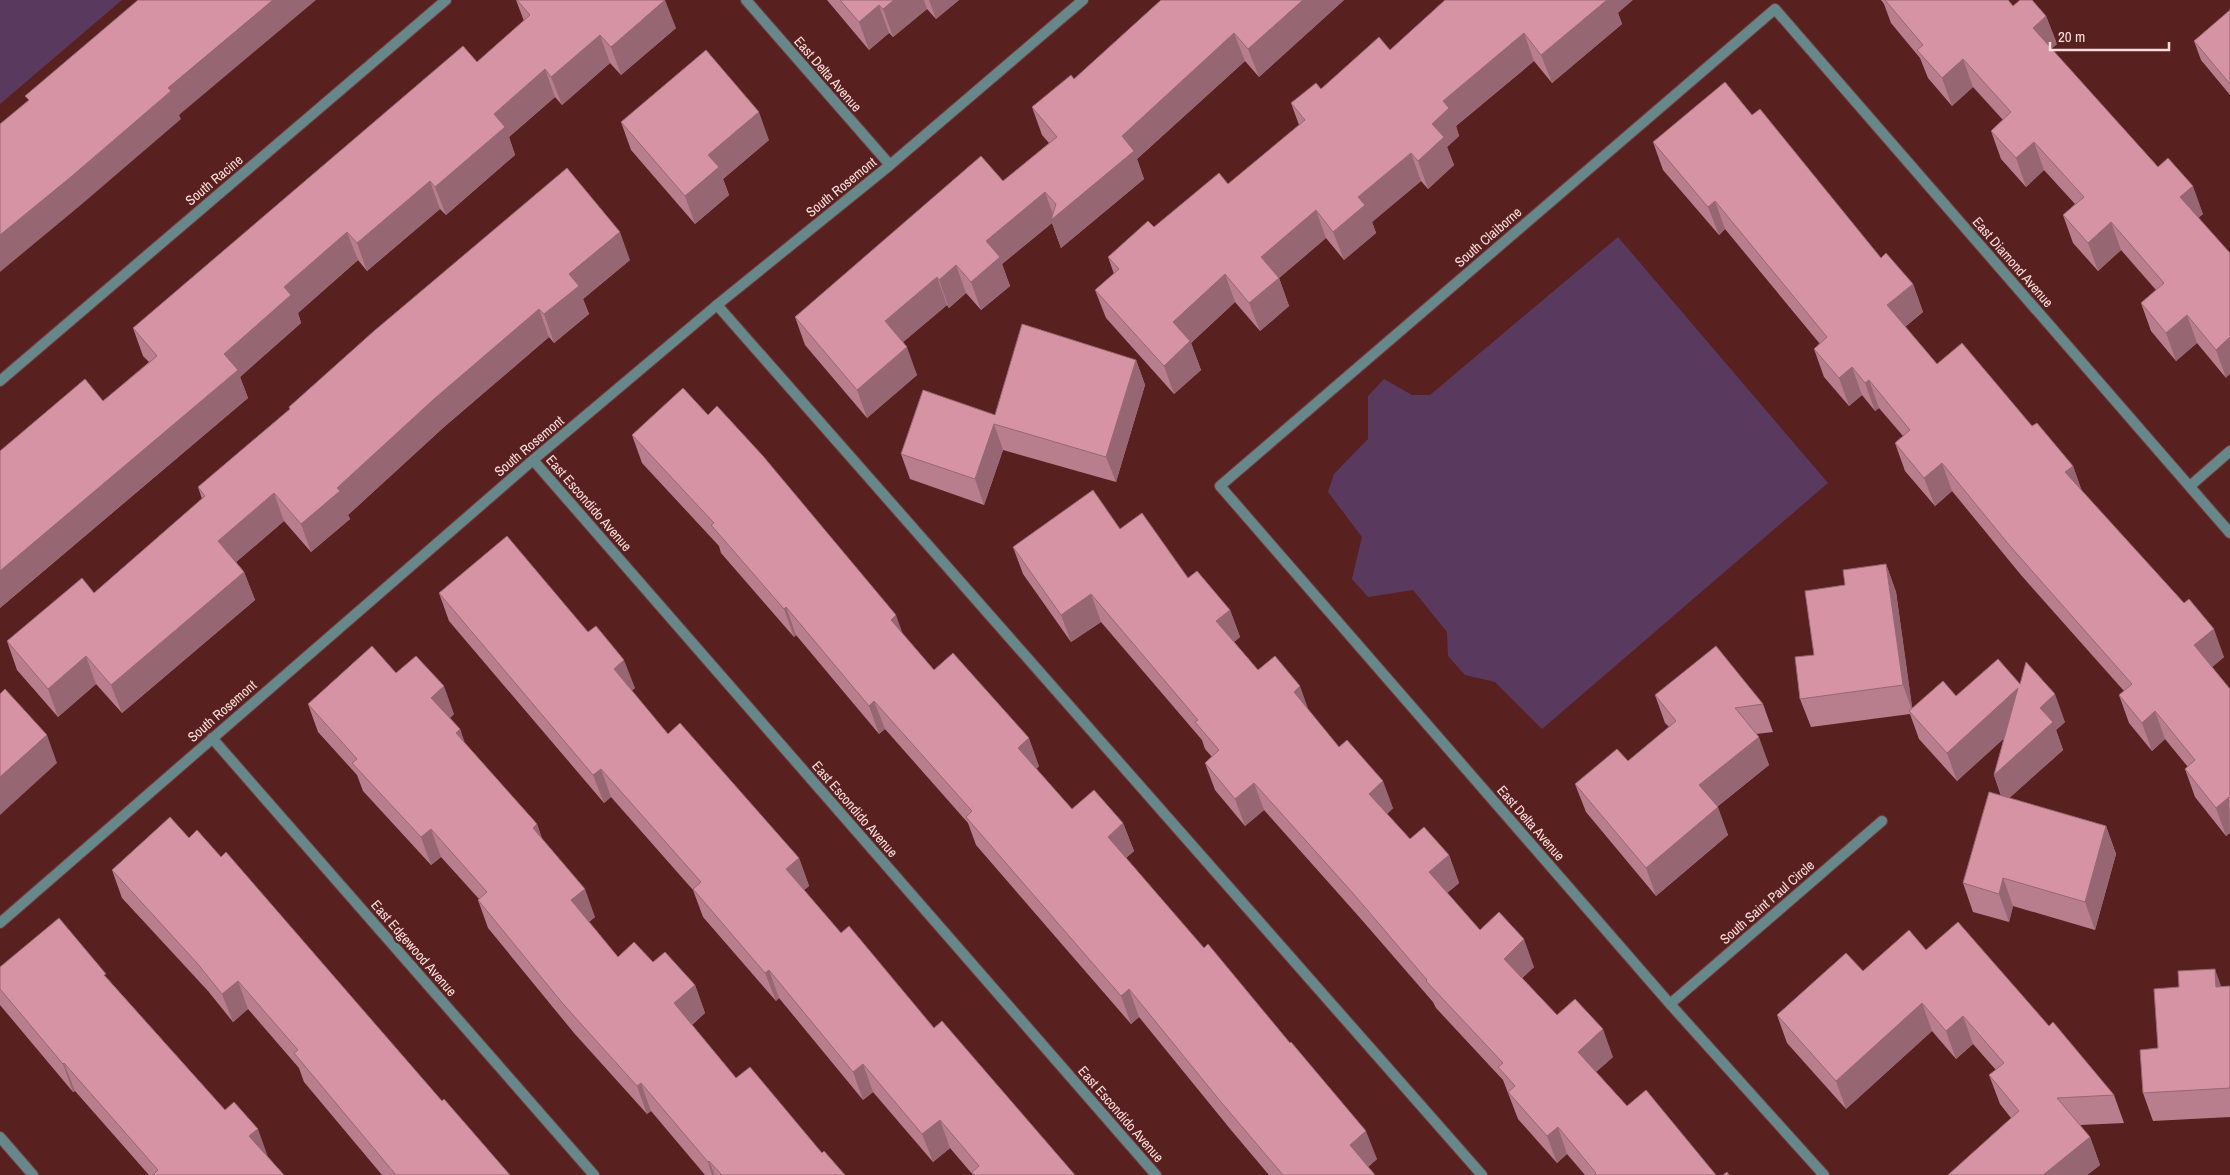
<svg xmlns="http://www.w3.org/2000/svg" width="2230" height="1175" font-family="'Archivo Narrow',sans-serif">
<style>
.green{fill:#5a395f}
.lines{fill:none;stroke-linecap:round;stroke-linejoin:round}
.service-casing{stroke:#733e3e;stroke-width:12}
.minor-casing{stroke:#733e3e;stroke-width:12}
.service{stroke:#67888b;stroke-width:10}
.minor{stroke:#67888b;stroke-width:10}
.wall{fill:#b87e8d}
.shaded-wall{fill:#966773}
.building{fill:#d693a4;stroke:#966773}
.labels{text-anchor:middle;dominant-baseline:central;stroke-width:5;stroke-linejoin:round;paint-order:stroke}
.street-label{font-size:14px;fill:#fbdddb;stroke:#592020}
</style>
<rect width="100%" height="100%" fill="#592020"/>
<path class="green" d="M0,0h122l-122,104z
M1618,237l210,246 -286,246 -47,-47 -30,-7 -17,-19 -1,-24 -34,-42 -45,7 -16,-18 10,-42 -34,-45 6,-18 34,-35v-43l16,-17 28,16h18z"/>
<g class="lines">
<defs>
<path id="service" d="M717,305l765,870"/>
<path id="minor" d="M746,0l144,165
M0,381l446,-381
M533,460l623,715
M2190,486l40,-35
M212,738l382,437
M0,923l533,-463 184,-155 173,-140 193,-165
M1670,1004l212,-183
M0,1137l33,38
M1824,1175l-154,-171 -450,-518 555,-477 455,524"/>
</defs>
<use href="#service" class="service-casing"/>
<use href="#minor" class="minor-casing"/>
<use href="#service" class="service"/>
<use href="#minor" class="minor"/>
</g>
<path class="wall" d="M516,0l160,28 -55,47 -11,-12 -48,42 -7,-8 -46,40 6,18 -69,60 -6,-6 -73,62 -9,-11 -60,53 3,10 -61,54 8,21 -248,210v-157l103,-50 46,-39 -6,-6 -10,-28 344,-266 47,-41z
M827,0h132l-23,19 -9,-10 -34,28 -4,-4 -20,17z
M1344,0l-85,77 -14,-16 -108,98 7,20 -83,69 -9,-25 -50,41 8,22 -29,24 -15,-17 -17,15 -2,-3 -44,37 14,33 -50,43 -62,-73 -10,-28 208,-136 46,-38 -7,-8 -10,-28 42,-28z
M1881,0h127l5,6 33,10 11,28 -6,5 107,118 45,47 -4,3 27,161 -29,-35 -21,18 -25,-30 -10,-28 15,-13 -35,-40 -23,21 -25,-28 -10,-28 12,-11 -31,-34 -18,17 -25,-28 -10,-28 12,-11 -30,-33 -21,19 -24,-28 -8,-20 -29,-35 -7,-19z
M2230,10v85l-29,-35 -7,-19z
M1618,13l4,11 -70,59 -18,-22 -78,65 3,10 -12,11 7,18 -26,24 -7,-8 -49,41 4,11 -32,27 -18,-22 -47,40 10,28 -29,25 -25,-29 -44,41 10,27 -27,24 -68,-76 -11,-28 19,-16 -6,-17 46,-30 74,-43 71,-59 -8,-22 30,-14 69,-39z
M1752,115l129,143 32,26 10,28 -18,15 32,37 95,62 41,40 9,26 142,165 -12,10 18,22v144l-4,3 -31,-39 -10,-28 3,-2 -23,-28 -13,12 -23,-28 -10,-28 5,-4 -103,-116 -69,-84 -17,15 -30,-35 -10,-28 8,-7 -24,-28 -4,3 -13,-16 -13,11 -25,-29 -10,-28 6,-5 -95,-115 -6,6 -56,-65 -10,-28z
M621,122l148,18 -46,39 6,16 -34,29 -64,-74z
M630,260l-47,39 6,15 -35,29 -5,-6 -105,90 -96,88 2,4 -39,33 -27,-31 -48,41 8,10 11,28 -133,113 -26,-29 -38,33 -41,-47 -10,-29 87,-48 108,-94 -4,-12 92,-78 -1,-2z
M1136,360l9,25 -29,97 -113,-32 -19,55 -74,-26 -9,-25 94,-39z
M632,435l271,199 31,36 105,96 -3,3 36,40 51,14 11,28 -8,7 251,301 -9,8 7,8h-106l-38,-45 -92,-113 -8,7 -155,-179 -8,-22 -83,-94 -6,5 -83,-99 -2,2 -73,-84 -2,-7 -77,-83z
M1120,529l110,81 10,27 -6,5 24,28 51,41 30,36 54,61 -6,6 23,25 39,16 10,28 -12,10 33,37 54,37 -12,11 35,37 56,42 -17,15 31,34 89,69h-131l-18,-21 -10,9 -39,-44 -15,-39 -67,-72 -3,-6 -72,-83 -97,-109 -19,16 -30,-36 -10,-27 7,-6 -7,-8 -3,-9 -101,-118 -30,20 -48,-68 -10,-27z
M1886,564l10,28 16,116 44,-12 64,-12 45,38 -9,8 7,20 -54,48 97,28 10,28 -21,76 -82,-24 -4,16 -36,-10 -10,-29 38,-87 -7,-21 10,-37 -47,43 -38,-42 -9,-25 -99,13 -11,-28 14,-44 31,-70z
M439,593l149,39 47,56 -4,3 37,43 131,124 10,28 -5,4 37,43 234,242h-102l-23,-27 -17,14 -60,-70 -10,8 -84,-102 -3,3 -73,-84 -10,-27 -82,-93 -7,6 -155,-182z
M396,673l58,41 -4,4 10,11 4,13 73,82 5,16 53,77 -6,5 29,35 35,5 42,23 10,28 -13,12 44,53 86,75 23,22h-140l-54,-64 -4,3 -73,-81 -86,-105 -10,-28 1,-1 -38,-42 -10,8 -68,-74 -6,-16 -39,-43 -10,-28z
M1655,695l108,9 10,28 -17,2 13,31 -52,42 11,28 -72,61 -70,-84 -11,-28 53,-23 41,-34 -4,-4z
M189,838l253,263 68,74h-128l-78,-93 -5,-14 -51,-59 -15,13 -25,-31 -86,-93 -10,-28z
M1926,950l123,76 65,69 10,28 -44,2 10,12 10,28 -13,10h-139l63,-57 -11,-14 -11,-29 7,-5 -23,-26 -17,15 -24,-28 -86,78 -59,-66 -10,-28 86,-44z
M0,967l108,12 117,131 59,65h-135l-74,-84 -2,1 -73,-87z
M2221,986h9v131l-77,4 -10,-28 15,-45z"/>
<path class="shaded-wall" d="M273,0h43l-137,115 2,4 -99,85 -82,68v-37l168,-147z
M665,0l11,28 -55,47 -10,-28z
M894,0h30l3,9 -34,28 -10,-28z
M929,0h30l-23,19z
M1303,0h41l-85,77 -11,-28z
M1607,0h26l-15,13 4,11 -70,59 -11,-28z
M879,5l10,28 -20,17 -10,-28z
M2046,16l11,28 -14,12 -10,-28z
M1234,33l11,28 -108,98 7,20 -83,69 -9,-25 -50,41 8,22 -29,24 -10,-28 15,-41 59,-49 9,25 68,-81z
M1524,33l10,28 -78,65 3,10 -12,11 7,18 -26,24 -10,-28 14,-37 11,-23z
M600,35l10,28 -48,42 -11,-28z
M1963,59l10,28 -21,19 -10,-28z
M545,69l10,28 -46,40 6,18 -69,60 -11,-28 59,-73z
M759,112l10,28 -46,39 6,16 -34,29 -10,-28 23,-41z
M2034,142l10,28 -18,17 -10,-29z
M1411,153l10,28 -49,41 4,11 -32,27 -11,-28 25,-35z
M430,181l10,28 -73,62 -10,-28z
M2193,186l10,28 -13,11 -10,-28z
M1715,201l10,28 -6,6 -11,-28z
M1316,210l10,28 -55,47 -10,-28z
M2111,222l10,28 -23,21 -10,-28z
M347,232l11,28 -60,53 3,10 -61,54 8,21 -248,210v-37l224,-217 60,-67z
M620,232l10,28 -47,39 6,15 -35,29 -10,-29 25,-40z
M956,265l10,28 -17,15 -10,-28z
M1225,274l10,28 -44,41 10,27 -27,24 -10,-28 9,-44z
M937,277l10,28 -52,44 -10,-28z
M1279,278l10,28 -29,25 -11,-28z
M1913,284l10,28 -26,21 -10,-28z
M539,309l10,28 -105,90 -96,88 2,4 -39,33 -10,-28 36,-36 97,-89z
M2187,315l10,28 -21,18 -10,-28z
M2230,337v37l-4,4 -10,-28z
M907,347l10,28 -50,43 -10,-28z
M1136,360l9,25 -29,97 -10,-25z
M1852,367l10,28 -13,11 -10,-28z
M1869,380l10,28 -4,3 -10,-28z
M994,424l9,26 -19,55 -9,-26z
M1942,463l10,28 -17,15 -11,-28z
M2073,466l10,28 -18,-22z
M274,493l10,28 -56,48 -10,-28z
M1886,564l10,28 17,121 -10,-28z
M244,572l11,28 -133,113 -11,-28z
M1091,594l10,28 -30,20 -10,-27z
M786,607l10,28 -2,2 -10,-28z
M1230,610l10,27 -14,11 -10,-27z
M896,615l10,28 -15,-23z
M2214,629l10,28 -20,17 -10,-29z
M86,656l10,28 -38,33 -10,-28z
M624,660l11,28 -11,9 -10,-28z
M444,686l10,28 -13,12 -10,-28z
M1300,686l10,28 -16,-22z
M2018,688l11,28 -72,65 -10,-28z
M2055,694l10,28 -9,8 7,20 -59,53 -10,-28 46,-67z
M874,701l11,28 -6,5 -10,-28z
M2155,711l10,28 -13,12 -10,-28z
M460,729l10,28 -14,-24z
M47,735l10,28 -57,52v-38z
M1759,737l10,28 -60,48 -10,-28z
M1029,738l10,28 -11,10 -10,-28z
M601,769l10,28 -7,6 -11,-28z
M1383,781l10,27 -14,13 -10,-27z
M1254,783l10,27 -19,16 -10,-27z
M2229,797l1,36 -4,3 -10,-28z
M1718,807l10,28 -72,61 -10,-28z
M1123,823l11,28 -16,14 -10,-28z
M537,824l10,28 -14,-24z
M2106,826l10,28 -21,76 -10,-28z
M431,829l10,28 -10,8 -10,-28z
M1449,855l10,28 -20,17 -10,-28z
M799,858l10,28 -13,11 -10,-28z
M2003,878l10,28 -4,16 -10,-28z
M585,889l10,28 -14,11 -10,-28z
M1524,939l10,28 -20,19 -10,-27z
M2215,969l10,28 -9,-10z
M769,970l10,28 -3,3 -11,-28z
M238,981l10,28 -15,13 -11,-28z
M695,985l10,28 -21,18 -10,-28z
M1129,989l10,28 -8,7 -10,-28z
M1922,1003l10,28 -86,78 -10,-28z
M1963,1016l10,28 -17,15 -10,-28z
M1603,1029l10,28 -25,22 -10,-27z
M64,1063l11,28 -2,1 -10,-28z
M863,1064l10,28 -10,8 -10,-28z
M641,1083l10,28 -4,3 -10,-28z
M940,1120l10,28 -17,14 -11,-28z
M1558,1127l9,27 -10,9 -10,-27z
M258,1129l10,28 -19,-21z
M1366,1131l11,28 -17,14 -10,-28z
M2090,1137l10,28 -13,10h-44z
M709,1161l6,14h-3l-4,-13z"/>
<path class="building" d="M138,0h135l-105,88 3,3 -99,85 -72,59v-111l29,-24 -4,-4z
M517,0h148l-54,47 -11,-12 -49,42 -6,-8 -51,45 11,13 -70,60 -5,-6 -73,62 -10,-11 -63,55 7,8 -67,59 14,16 -238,201v-120l85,-72 18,22 54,-45 -24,-28 330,-282 14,16 53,-47z
M840,0h54l-11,9 -4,-4 -20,17z
M1161,0h142l-55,49 -14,-16 -112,103 12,15 -83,69 5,-16 -11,-12 -59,49 14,16 -29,25 -15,-17 -17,15 -2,-3 -52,44 22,26 -50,43 -62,-73 186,-161 22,25 54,-44 -25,-30 39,-32 3,4z
M1445,0h162l-66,55 -17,-22 -81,68 6,7 -17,16 12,13 -26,24 -7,-8 -53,44 7,8 -32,27 -17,-22 -55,47 18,21 -30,25 -24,-29 -52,48 17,19 -26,25 -69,-76 24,-21 -11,-12 40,-36 6,6 65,-54 9,11 77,-64 -14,-17 25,-20 5,6 58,-52 11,13z
M1885,0h123l5,6 7,-6h12l14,16 -13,12 125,139 10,-9 25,28 -13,11 50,56v84l-14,13 -29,-35 -21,18 -25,-30 23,-20 -53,-61 -23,21 -25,-28 21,-18 -50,-55 -18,16 -25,-27 20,-19 -48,-53 -21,19 -25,-28 6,-5z
M2230,10v74l-36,-43z
M706,50l53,62 -51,43 11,12 -34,29 -64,-74z
M1725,82l27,33 8,-6 121,149 5,-5 27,31 -26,21 50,59 25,-21 70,83 5,-3 36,43 -8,6 119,131 5,-4 25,30 -20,16 36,44v109l-1,-1 -13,11 -31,-39 10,-9 -40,-49 -13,12 -23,-28 13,-11 -122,-138 -68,-83 -18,15 -29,-35 15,-13 -41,-50 -4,3 -13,-16 -13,11 -25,-29 13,-12 -112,-136 -7,6 -55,-65z
M567,168l53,64 -51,42 10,12 -35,28 -5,-5 -105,90 -97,89 3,3 -39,33 -27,-31 -56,48 26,31 -133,113 -25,-29 -38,33 -41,-48 75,-63 12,15 111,-97 -7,-9 92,-78 -1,-2 85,-76z
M1022,324l114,36 -30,97 -112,-33 -19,55 -74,-25 22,-64 72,25z
M683,388l25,27 9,-9 46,50 133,159 -5,5 43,50 19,-17 76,85 -11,10 54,61 22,-19 29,33 -15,14 96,111 4,-4 82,99 1,-1 75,89 -16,14 25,30h-92l-62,-73 -92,-113 -8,7 -155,-179 6,-6 -98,-110 -5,5 -83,-99 -2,2 -73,-84 3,-2 -82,-88z
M1093,490l27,39 22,-16 46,65 9,-7 33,39 -14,11 42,49 17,-14 25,30 -6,6 45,55 8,-7 36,41 -14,13 41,45 14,-12 25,28 -20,17 51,58 19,-18 25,27 -20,20 53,56 18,-16 28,30 -25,23 49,54 19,-16 70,85h-122l2,-2 -38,-46 -11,9 -39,-44 7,-6 -17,-19 5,-4 -77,-82 1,-1 -76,-89 -97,-108 -19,16 -30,-36 14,-13 -24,-28 3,-2 -107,-126 -30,21 -48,-68z
M507,536l81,96 8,-6 28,34 -10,9 54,65 12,-11 119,135 -13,11 55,64 8,-7 85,102 8,-7 133,154h-101l-2,-3 7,-6 -39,-46 -18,14 -59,-70 -10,8 -84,-102 -4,3 -72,-84 8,-7 -100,-113 -8,6 -154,-182z
M1886,564l17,121 -103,14 -5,-42 19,-2 -9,-64 40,-6 -2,-15z
M372,646l24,27 20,-17 28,30 -13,12 29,31 -4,4 81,91 -4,4 52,61 -14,11 47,57 16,-15 19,20 12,-10 30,33 -21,18 62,75 14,-11 72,86 2,-2 21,24h-123l-13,-14 -1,1 -67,-79 -4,3 -73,-81 -86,-105 9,-8 -56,-63 -10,8 -69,-74 5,-4 -49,-55z
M1716,646l47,58 -28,4 24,29 -60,48 19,22 -72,61 -71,-84 42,-35 11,12 48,-40 -21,-26z
M1998,659l22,25 6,-22 29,32 -15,14 13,14 -59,53 24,-87 -71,65 -38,-42 34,-30 13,15z
M5,689l42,46 -47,42v-83z
M1989,792l117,34 -21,76 -82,-24 -4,16 -36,-11z
M170,817l19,21 8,-8 24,27 5,-5 216,249 2,-2 66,76h-114l-102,-122 4,-3 -60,-69 -16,13 -25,-31 -85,-93z
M59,918l47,56 -2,1 121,135 9,-8 24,27 -9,7 35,39h-131l5,-5 -94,-107 -1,1 -63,-75v-22z
M1958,922l91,104 4,-4 61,73 -57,3 33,39 -47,38h-95l71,-64 -30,-36 15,-12 -41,-47 -17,15 -24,-28 -86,78 -59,-66 69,-62 17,18 46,-41 17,20z
M2215,969l1,18 14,-1v102l-87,5 -3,-43 18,-2 -4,-59 25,-2 -1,-16z
M1727,1172l2,3h-6z"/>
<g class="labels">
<g class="street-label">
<text transform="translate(828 74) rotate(49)">East Delta Avenue</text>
<text transform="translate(214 180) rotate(-40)">South Racine</text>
<text transform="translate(841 187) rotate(-39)">South Rosemont</text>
<text transform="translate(1488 237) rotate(-41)">South Claiborne</text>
<text transform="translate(2013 262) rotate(49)">East Diamond Avenue</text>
<text transform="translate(529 446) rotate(-40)">South Rosemont</text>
<text transform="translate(589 503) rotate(49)">East Escondido Avenue</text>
<text transform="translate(222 711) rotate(-41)">South Rosemont</text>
<text transform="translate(855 809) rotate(49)">East Escondido Avenue</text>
<text transform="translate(1531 823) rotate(49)">East Delta Avenue</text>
<text transform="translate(1767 902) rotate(-41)">South Saint Paul Circle</text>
<text transform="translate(414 948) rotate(49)">East Edgewood Avenue</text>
<text transform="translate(1121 1114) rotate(49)">East Escondido Avenue</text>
</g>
</g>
<path d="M2050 42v8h119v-8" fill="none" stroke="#fbdddb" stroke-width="2.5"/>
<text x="2058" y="42" font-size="15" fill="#fbdddb" stroke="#592020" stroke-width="4" paint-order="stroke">20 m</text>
</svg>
